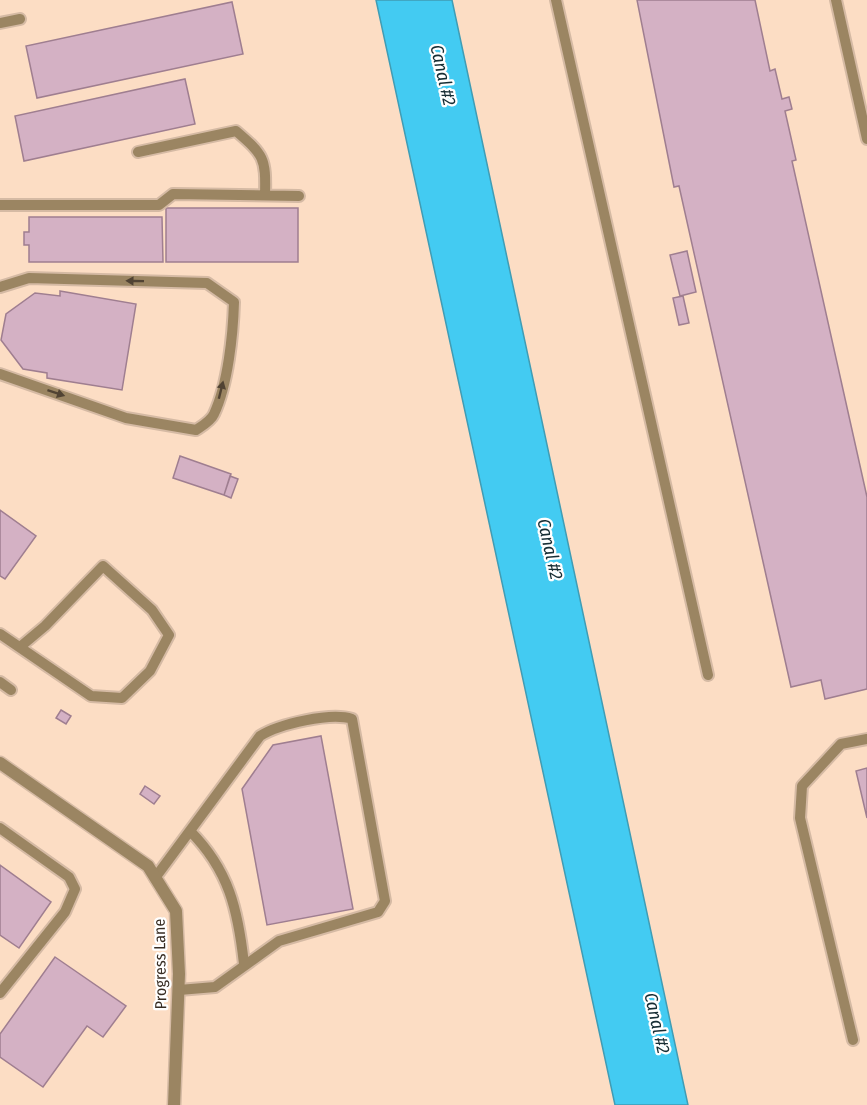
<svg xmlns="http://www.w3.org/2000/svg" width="867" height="1105" font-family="'Fira Sans Condensed',sans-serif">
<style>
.water{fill:#43cbf2;stroke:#409cb4;stroke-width:1.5}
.building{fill:#d4b1c4;stroke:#9f7e90;stroke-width:1.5}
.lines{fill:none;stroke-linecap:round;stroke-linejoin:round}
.service-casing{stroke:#d5baa4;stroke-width:14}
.minor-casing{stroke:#d5baa4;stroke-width:15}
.service{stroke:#9b8562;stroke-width:10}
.minor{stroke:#9b8562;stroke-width:12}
.oneway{fill:#514333}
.labels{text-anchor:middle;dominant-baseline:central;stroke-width:4.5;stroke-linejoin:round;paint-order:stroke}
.street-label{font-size:16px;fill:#382d23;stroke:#fff}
.water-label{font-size:18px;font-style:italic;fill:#172e35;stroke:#fff}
</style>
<rect width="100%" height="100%" fill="#fcddc4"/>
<path class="water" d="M376,0h76l236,1105h-73z"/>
<path class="building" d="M637,0h118l15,71 5,-2 7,30 7,-2 3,12 -7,2 11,49 -4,1 75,336v192l-42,10 -4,-19 -30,7 -112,-501 -5,1z
M232,2l11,52 -206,44 -11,-52z
M185,79l10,45 -171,37 -9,-45z
M166,208h132v54h-132z
M29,217h133l1,45h-134v-17h-5v-13h5z
M687,251l9,41 -16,4 -10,-41z
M60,291l76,13 -14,86 -75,-12v-5l-24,-4 -22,-29 5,-26 29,-21 25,3z
M683,296l6,27 -10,2 -6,-27z
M180,456l51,18 -7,21 -51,-17z
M230,476l8,3 -7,19 -7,-3z
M0,510l36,26 -31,43 -5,-3z
M61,710l10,6 -5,8 -10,-6z
M321,736l32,173 -86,16 -25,-136 31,-44z
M867,768v50l-11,-47z
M145,786l15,10 -6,8 -14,-10z
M0,865l51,37 -32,46 -19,-13z
M55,957l71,49 -23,31 -16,-11 -44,61 -43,-30v-23z"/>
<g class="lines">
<defs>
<path id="service" d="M556,0l152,675
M836,0l31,139
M0,23l20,-4
M138,152l98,-21c28,24 30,27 29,64
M0,205h159l14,-11 126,2
M0,287l29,-9 178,5 27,19c-1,33 -6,82 -20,112 -3,7 -12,12 -18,16l-70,-12 -126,-44
M0,634l91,62 31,2 28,-27 19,-36 -17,-25 -49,-44 -58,60 -25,21
M0,682l11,8
M0,828l69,49 6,12 -10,23 -65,81
M190,831c39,39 48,79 54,133
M155,878l105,-142c19,-12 71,-24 92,-17l33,182 -7,11 -99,29 -64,46 -36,3
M853,1040l-53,-222 2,-32 39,-42 26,-5"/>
<path id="minor" d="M0,763l148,103 28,45 3,63 -5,131"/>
</defs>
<use href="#service" class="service-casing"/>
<use href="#minor" class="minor-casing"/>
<use href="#service" class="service"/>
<use href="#minor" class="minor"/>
</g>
<defs><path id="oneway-solid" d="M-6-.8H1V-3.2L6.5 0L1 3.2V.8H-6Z" transform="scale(1.5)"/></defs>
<g class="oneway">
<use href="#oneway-solid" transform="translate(135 281) rotate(-179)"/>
<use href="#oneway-solid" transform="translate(221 390) rotate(-76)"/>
<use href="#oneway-solid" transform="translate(56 393) rotate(18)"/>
</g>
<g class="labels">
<g class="street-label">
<text transform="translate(160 964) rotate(-91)">Progress Lane</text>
</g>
<g class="water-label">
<text transform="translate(443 75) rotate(77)">Canal #2</text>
<text transform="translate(550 549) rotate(77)">Canal #2</text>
<text transform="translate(657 1023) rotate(77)">Canal #2</text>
</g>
</g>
</svg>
